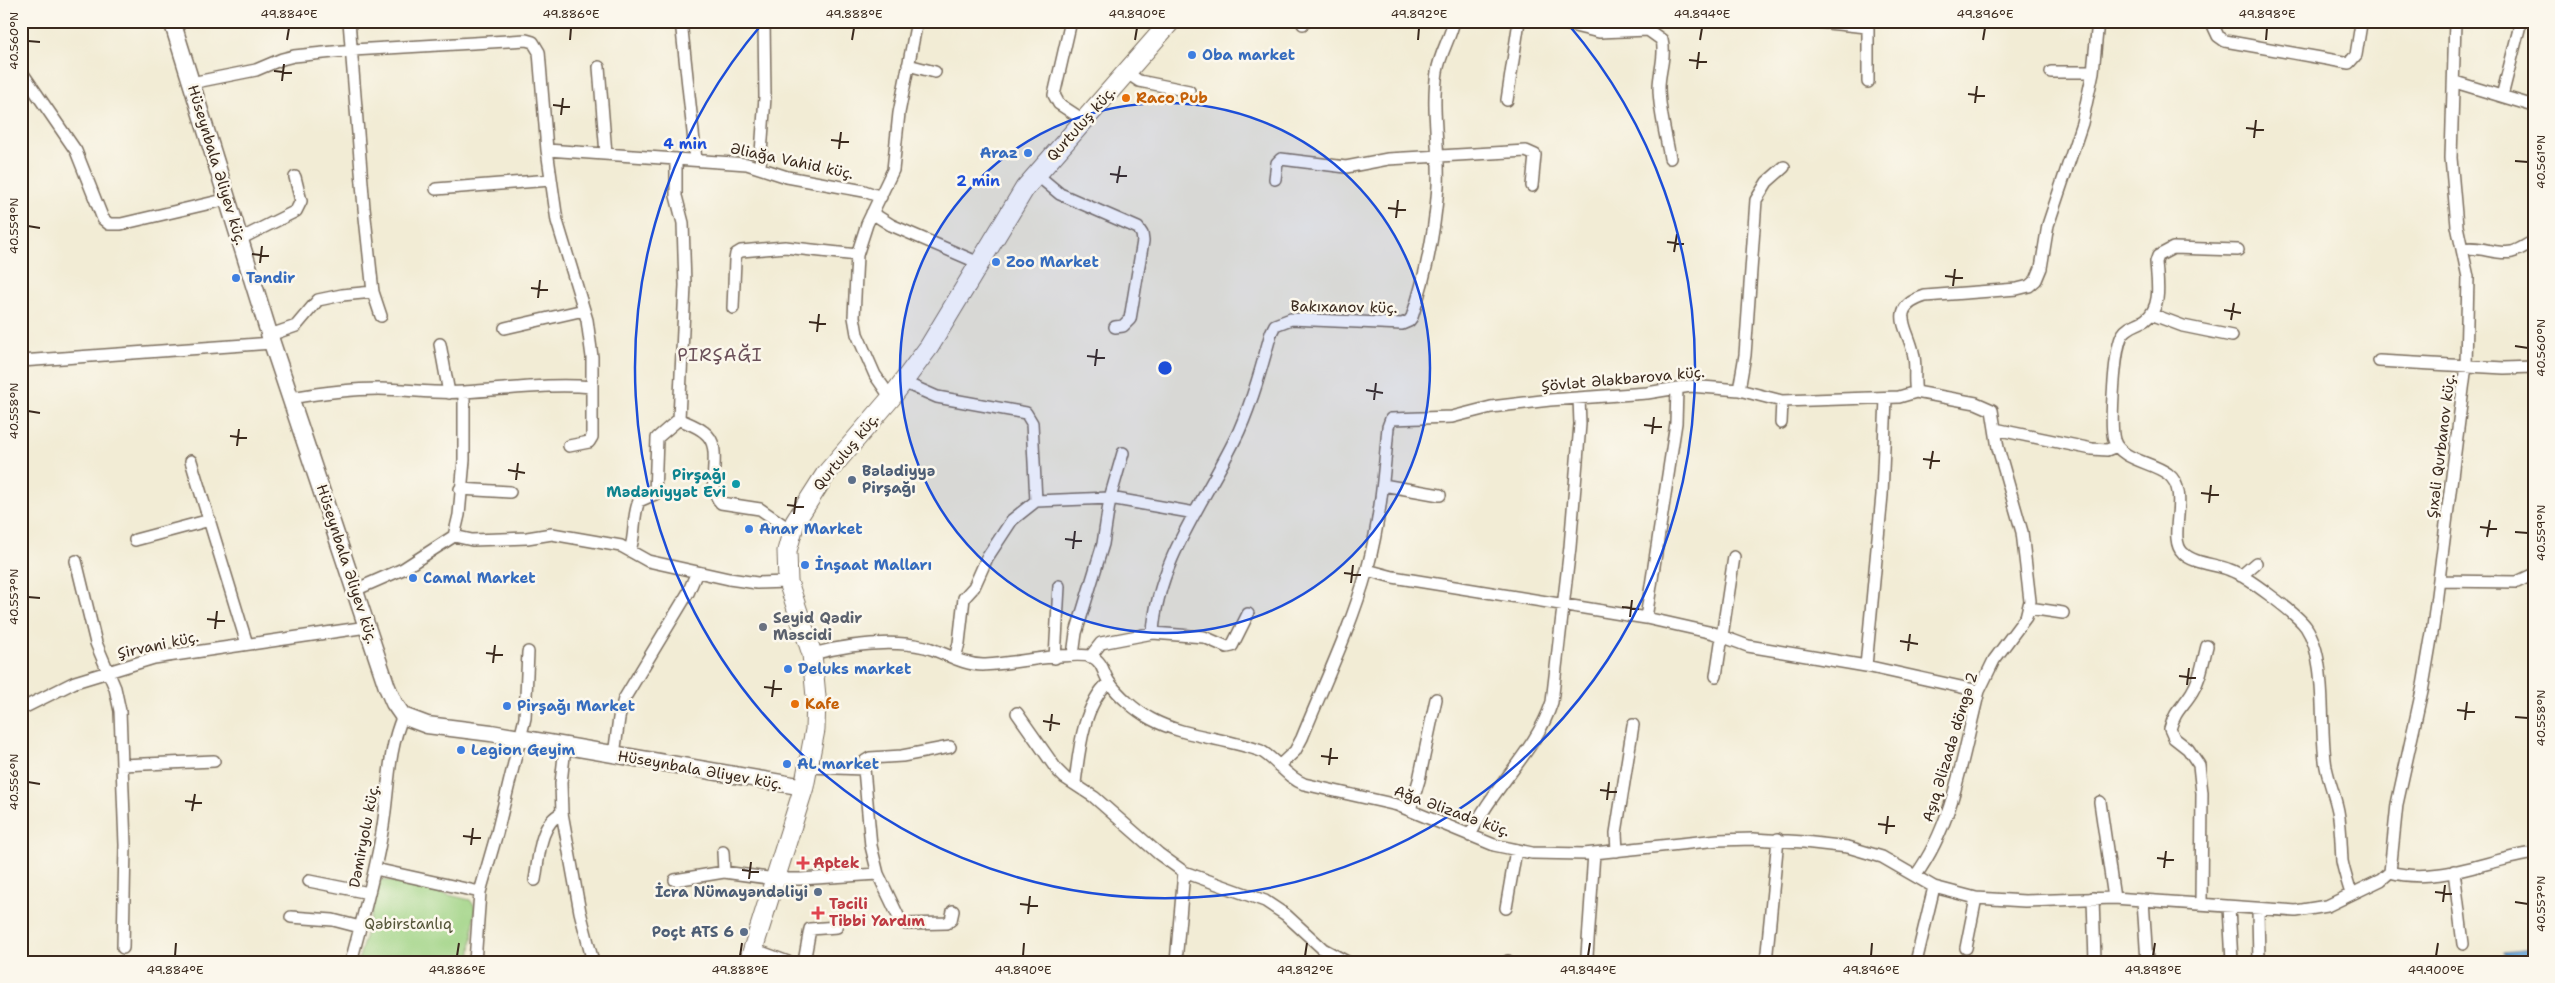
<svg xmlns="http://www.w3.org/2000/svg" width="2555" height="983" font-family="'Shantell Sans',sans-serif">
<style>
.green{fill:#9fd384;stroke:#6d7e51}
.water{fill:#6aa8dc;stroke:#52697d}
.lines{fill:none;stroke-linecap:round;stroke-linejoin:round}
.street-casing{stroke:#7b6e5e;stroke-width:14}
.secondary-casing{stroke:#7b6e5e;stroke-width:19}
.primary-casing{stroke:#7b6e5e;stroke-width:21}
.street{stroke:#fff;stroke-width:11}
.secondary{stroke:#fff;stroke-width:16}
.primary{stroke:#fff;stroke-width:19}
.ticks{fill:none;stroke:#3b2a1e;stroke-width:2}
.ring{fill:none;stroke:#1d4ed8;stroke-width:2.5}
.shop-dot{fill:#3f7fe0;stroke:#fbf7ec;stroke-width:2}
.food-dot{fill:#e8710a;stroke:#fbf7ec;stroke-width:2}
.service-dot{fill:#5c6f8a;stroke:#fbf7ec;stroke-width:2}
.culture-dot{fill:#0f9aa8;stroke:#fbf7ec;stroke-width:2}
.worship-dot{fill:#6b7280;stroke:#fbf7ec;stroke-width:2}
.health-dot{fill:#e0444e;stroke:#fbf7ec;stroke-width:2}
.labels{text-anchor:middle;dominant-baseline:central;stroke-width:5;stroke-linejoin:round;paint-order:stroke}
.shop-label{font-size:15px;font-weight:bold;fill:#366cbe;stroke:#fbf7ec;text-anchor:start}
.food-label{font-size:15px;font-weight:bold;fill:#c56008;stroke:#fbf7ec;text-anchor:start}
.street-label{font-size:15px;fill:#3b2a1e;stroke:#fbf7ec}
.service-label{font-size:15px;font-weight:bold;fill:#4e5e75;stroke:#fbf7ec;text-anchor:end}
.culture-label{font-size:15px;font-weight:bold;fill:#0d838f;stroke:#fbf7ec;text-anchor:end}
.worship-label{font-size:15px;font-weight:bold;fill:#5b616d;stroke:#fbf7ec;text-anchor:start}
.health-label{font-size:15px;font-weight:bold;fill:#be3a42;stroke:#fbf7ec;text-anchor:start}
.park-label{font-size:15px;fill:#545438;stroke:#fbf7ec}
.quarter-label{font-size:18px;letter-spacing:1px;fill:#6b5059;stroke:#fbf7ec}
.centre{fill:#1d4ed8;stroke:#fbf7ec;stroke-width:2.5}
.ring-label{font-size:15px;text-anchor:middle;font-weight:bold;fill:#1d4ed8;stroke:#fbf7ec;stroke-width:5;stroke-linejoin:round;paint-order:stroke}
.neatline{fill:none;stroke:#3b2a1e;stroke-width:2}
.ticks-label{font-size:12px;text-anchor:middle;fill:#3b2a1e}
</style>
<rect width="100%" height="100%" fill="#fbf7ec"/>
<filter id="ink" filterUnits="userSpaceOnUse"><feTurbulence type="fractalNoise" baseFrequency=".02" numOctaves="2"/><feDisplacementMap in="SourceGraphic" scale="10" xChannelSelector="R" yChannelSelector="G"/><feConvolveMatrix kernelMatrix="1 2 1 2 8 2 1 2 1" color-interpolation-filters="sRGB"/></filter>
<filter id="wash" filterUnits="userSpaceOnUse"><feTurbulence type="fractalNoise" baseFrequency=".0096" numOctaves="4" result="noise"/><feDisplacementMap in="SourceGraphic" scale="20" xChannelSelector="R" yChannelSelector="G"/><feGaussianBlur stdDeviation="1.12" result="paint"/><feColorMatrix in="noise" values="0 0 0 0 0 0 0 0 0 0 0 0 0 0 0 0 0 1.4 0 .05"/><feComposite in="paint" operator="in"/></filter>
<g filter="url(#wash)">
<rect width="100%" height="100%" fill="#f2ecd5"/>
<path class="green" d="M381,879l89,21 5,7 -5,55h-112z"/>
<path class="water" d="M2534,949v13h-20l-12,-10z"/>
</g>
<g filter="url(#ink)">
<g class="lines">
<defs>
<path id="street" d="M615,21h7
M681,21l15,139
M1071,21l-17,74 5,9 26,17
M1554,21l45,11 49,-2 14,10c4,16 -3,32 -3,47 0,24 7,48 11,71
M1868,21v61
M2211,21l7,15 7,5 124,22 7,-8 5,-31
M1818,22l49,5
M1303,24v-3
M908,65l27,7
M599,67l7,87
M21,71l55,80 27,68 6,5h12l107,-25
M2051,72h42
M1127,73l12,8 50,10
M2455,82l79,24
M191,83l65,-13 26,-11 12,-3 59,-6 173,-10 7,2 6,10 8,98 10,71 30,99 5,37v30c-44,-4 -85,3 -129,5 -29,2 -56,-3 -84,-3 -30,0 -59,4 -88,9
M2502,96l17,-67
M1507,100l12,-79
M547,150l200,14 40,13 77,14 17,6
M760,167l5,-70 -1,-76
M1036,174l24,20 78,34 4,6 1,7 -13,78 -7,7 -8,1
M1275,179l2,-16 4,-4 65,8 42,-8 138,-8 9,4 -3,31
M436,189l115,-9
M872,213l19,12 88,38
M240,239l56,-28 5,-10 -6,-24
M2463,249c16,-4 32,6 49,3 8,-2 14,-7 22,-11
M2238,250l-65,-2 -15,8 -2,6c1,18 7,45 -11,58 -8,5 -17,6 -22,14 -9,12 -13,91 -9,106 6,20 39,22 54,34 24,18 -2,63 15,79 11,11 33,11 47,17 15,5 67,44 76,57 22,33 13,100 20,140 3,15 9,29 12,44 3,16 3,33 4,50 2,11 6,22 9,33
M373,292l8,24
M733,308l2,-48 1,-6 5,-3 44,-4 72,8
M2151,314l32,12 49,10
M505,328l79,-18
M270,335l26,-9 22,-26 24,-5 31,-3 -9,-84 -15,-187
M440,344l9,49
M21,361l251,-18
M2379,361l125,7 30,-1
M903,382l34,15 89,16 6,10 4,78
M1739,390l6,-35 11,-155 11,-18 17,-15
M1916,392l60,11 16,7 6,38 24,84 8,69 -4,16 -32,43 -15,31c-16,62 -25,132 -63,184
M1916,392c-3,-13 1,-26 -3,-40 -5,-24 -26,-44 12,-56l92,-7 12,-3 7,-6 5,-12 7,-43 34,-102 11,-51 5,-51
M891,398l-16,-23 -18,-41 -3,-17 3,-62 10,-31 26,-54 6,-57 18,-92
M679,419c8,4 18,7 25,13 22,16 -1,52 17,71l39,6 32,22
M1781,423l1,-22
M1995,429l97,20 15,1 10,-4
M569,446l20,-4 3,-5v-50
M191,461l56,183
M1383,485l57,10
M460,489l50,3
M454,536l5,-21 5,-55v-68
M135,540l75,-20
M630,550c6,-16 2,-33 9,-49l16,-7 2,-56 22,-19 6,-134 -2,-62 -7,-27v-37
M76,561l20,82 19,45 5,23 5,134 -2,103
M1367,570l26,7 253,41 67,15 35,13 118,20 113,25
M2241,576l15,-13
M2439,581l78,1 17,-8
M355,590l48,-21 51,-33 18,4 55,-2 25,-4 69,12 27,15 81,18 28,4 31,-1
M2029,608l34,5
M1646,618l30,-195 1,-34
M1153,633c4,-74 56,-137 86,-202 14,-32 23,-65 32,-98l4,-8 16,-6 111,5 7,-3 3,-4c14,-42 23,-87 26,-131 2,-38 -7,-76 -1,-114 3,-19 13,-33 17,-51
M812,654c36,-9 76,-15 113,-7 19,5 37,18 58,18 24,0 91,-15 109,-8 11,5 11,16 17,25 9,13 27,29 42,37 33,18 75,19 110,32 16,9 25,26 43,33l93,21 97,40 38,8 52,1 134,-14 35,-1 51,3 44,5 34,10 52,30 42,11 49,3 89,-3 182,13 31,-5 54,-26 9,-8
M1073,655l3,-22 27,-89 7,-46 13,-45
M1090,657l11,-14 52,-10 51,4 23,10 5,-1 16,-32
M955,658l4,-15 5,-45 10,-11 13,-29 25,-38 24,-19 74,-3 85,15
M1055,658l4,-72
M1866,666l16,-171 4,-97
M1716,676l18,-119
M21,709l54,-27 79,-24 213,-31
M1017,713l40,57 8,8 29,19 65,57 25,18 81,29 21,14 37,34 24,13
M565,747l-4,36 1,30 18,99 13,50
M614,755l5,-37 5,-19 64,-106 9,-21
M122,765l92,-4
M1279,766l16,-15 7,-13c22,-54 50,-113 65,-168 13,-47 17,-95 21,-143l3,-8 61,-2 39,-10 59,-7 97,-7 43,-7 49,4 43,11 117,-4 17,-5
M809,767l55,2 1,-8 5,-3 32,-2 48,-9
M1075,783c4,-32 8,-78 34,-101
M2100,802l14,96
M1410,810l9,-30 17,-81
M1470,836c21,-48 66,-84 82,-134l18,-155 10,-123 -1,-26
M1617,851l-1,-18 17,-108
M723,852l1,20
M375,869l105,23
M2454,871l9,73
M2390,872l7,-68 26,-118 10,-59 33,-262 2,-88 -11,-51 -6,-68 4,-137
M2390,872c48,13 96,-12 144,-19
M878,874l23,48 5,2 41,-1 4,-3 2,-9
M535,880c4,-22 4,-57 27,-67
M675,880l49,-8 51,7h25l78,-5 -7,-28 -7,-77
M309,881l60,12
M2093,898l2,64
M2143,900l4,62
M2201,903l1,-110 -3,-28 -11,-16 -14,-11 -4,-9c5,-19 13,-22 22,-37 9,-14 11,-31 15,-46
M2229,907l3,55
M1506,908l10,-58
M2258,910l1,52
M291,917l42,3 27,7
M1966,948l10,-50
M753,949l35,13
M1917,958l17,-71
M351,962c11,-43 24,-86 31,-130 7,-38 5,-81 21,-116
M475,962l5,-70 17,-59 28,-115 3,-66
M804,962l6,-33 27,-2
M1176,962l8,-90
M1508,962v-1
M1588,962l-1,-6 7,-103
M1766,962l12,-123"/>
<path id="secondary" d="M172,21l100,322 115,344 7,16 9,13 24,9 64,8 313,54"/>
<path id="primary" d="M749,962l55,-175 11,-57 1,-33 -4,-43 -24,-72 -1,-31 8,-29 30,-47 66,-77 38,-51 96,-159 146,-167"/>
</defs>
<use href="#street" class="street-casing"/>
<use href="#secondary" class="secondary-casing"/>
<use href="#primary" class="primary-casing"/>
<use href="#street" class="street"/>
<use href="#secondary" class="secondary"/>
<use href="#primary" class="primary"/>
</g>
</g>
<path class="ticks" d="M287,40l2,-12M570,40l1,-12M852,40l2,-12M1135,40l2,-12M1418,40l1,-12M1700,40l2,-12M1983,40l2,-12M2266,40l1,-12M28,41l12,1M1689,60l18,2M1697,69l2,-17M274,71l18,2M282,81l2,-17M1968,94l17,2M1975,103l2,-17M553,105l17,2M561,115l2,-17M2246,128l18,2M2254,138l2,-18M831,140l18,2M839,149l2,-17M2515,161l13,1M1110,174l17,2M1117,183l3,-17M1388,208l18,2M1396,218l2,-18M28,226l12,2M1667,242l17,2M1674,252l3,-18M252,254l17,2M260,263l2,-17M1945,276l18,2M1953,286l2,-17M531,288l17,2M538,298l2,-18M2224,310l17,3M2231,320l3,-17M809,322l17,2M817,332l2,-18M2515,346l13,2M1087,356l18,2M1095,366l2,-17M1366,390l17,3M1374,400l2,-17M28,411l12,2M1644,425l18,2M1652,434l2,-17M230,436l17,2M237,446l2,-17M1923,459l17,2M1930,469l3,-18M508,470l17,3M516,480l2,-17M2201,493l18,2M2209,503l2,-18M787,505l17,2M794,514l2,-17M2480,527l17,2M2515,532l13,1M2487,537l3,-17M1065,539l17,2M1073,549l2,-18M1344,573l17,2M1351,583l2,-18M28,597l12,1M1622,607l17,2M1630,617l2,-17M207,619l18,2M215,629l2,-18M1900,641l18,3M1908,651l2,-17M486,653l17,2M493,663l2,-18M2179,676l17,2M2187,685l2,-17M764,687l18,2M772,697l2,-17M2457,710l18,2M2515,717l13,1M2465,720l2,-18M1043,721l17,3M1050,731l2,-17M1321,756l17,2M1329,765l2,-17M28,782l12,2M1600,790l17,2M1607,800l2,-18M185,801l17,2M192,811l3,-17M1878,824l17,2M1886,834l2,-18M463,836l18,2M471,845l2,-17M2157,858l17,2M2164,868l2,-17M742,870l17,2M749,879l2,-17M2435,892l17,2M2443,902l2,-17M2515,902l13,2M1020,904l18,2M1028,914l2,-18M175,956l1,-13M457,956l2,-13M740,956l2,-13M1023,956l1,-13M1305,956l2,-13M1588,956l2,-13M1871,956l1,-13M2153,956l2,-13M2436,956l2,-13"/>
<circle cx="1165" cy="368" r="265" fill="#1d4ed8" fill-opacity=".12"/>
<g class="ring">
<circle cx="1165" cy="368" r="265"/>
<path d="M1568 24A530 530 0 1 1 762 24"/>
</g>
<g class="shop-dot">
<circle cx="1192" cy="55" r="5"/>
<circle cx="1028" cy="153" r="5"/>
<circle cx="996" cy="262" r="5"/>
<circle cx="236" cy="278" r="5"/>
<circle cx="749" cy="529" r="5"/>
<circle cx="805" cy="565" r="5"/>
<circle cx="413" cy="578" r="5"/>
<circle cx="788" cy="669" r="5"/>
<circle cx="507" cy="706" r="5"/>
<circle cx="461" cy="750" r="5"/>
<circle cx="787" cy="764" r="5"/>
</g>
<g class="food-dot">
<circle cx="1126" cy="98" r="5"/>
<circle cx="795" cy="704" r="5"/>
</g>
<g class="service-dot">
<circle cx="852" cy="480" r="5"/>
<circle cx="818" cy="892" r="5"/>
<circle cx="744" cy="932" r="5"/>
</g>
<circle class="culture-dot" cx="736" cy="484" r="5"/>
<circle class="worship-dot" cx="763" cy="627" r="5"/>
<g class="health-dot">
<path d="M800.5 855.5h5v5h5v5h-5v5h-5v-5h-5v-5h5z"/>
<path d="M815.5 905.5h5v5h5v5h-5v5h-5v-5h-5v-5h5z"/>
</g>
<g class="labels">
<g class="shop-label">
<text x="1202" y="55">Oba market</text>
<text x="1018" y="153" text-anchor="end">Araz</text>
<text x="1006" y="262">Zoo Market</text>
<text x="246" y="278">Təndir</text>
<text x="759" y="529">Anar Market</text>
<text x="815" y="565">İnşaat Malları</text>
<text x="423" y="578">Camal Market</text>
<text x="798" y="669">Deluks market</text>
<text x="517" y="706">Pirşağı Market</text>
<text x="471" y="750">Legion Geyim</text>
<text x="797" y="764">AL market</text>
</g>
<g class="food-label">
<text x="1136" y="98">Raco Pub</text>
<text x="805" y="704">Kafe</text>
</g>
<g class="street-label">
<text transform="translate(1081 124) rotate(-48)">Qurtuluş küç.</text>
<text transform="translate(792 161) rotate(12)">Əliağa Vahid küç.</text>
<text transform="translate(217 165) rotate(73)">Hüseynbala Əliyev küç.</text>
<text transform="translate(1344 307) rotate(1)">Bakıxanov küç.</text>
<text transform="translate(1623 379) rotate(-5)">Şövlət Ələkbərova küç.</text>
<text transform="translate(2441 446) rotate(-83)">Şıxəli Qurbanov küç.</text>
<text transform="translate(846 452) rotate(-51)">Qurtuluş küç.</text>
<text transform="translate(347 564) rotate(72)">Hüseynbala Əliyev küç.</text>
<text transform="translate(158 645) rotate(-12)">Şirvani küç.</text>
<text transform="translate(1950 747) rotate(-73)">Aşıq Əlizadə döngə 2</text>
<text transform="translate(700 770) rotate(10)">Hüseynbala Əliyev küç.</text>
<text transform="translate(1452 811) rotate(20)">Ağa Əlizadə küç.</text>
<text transform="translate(364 836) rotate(-79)">Dəmiryolu küç.</text>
</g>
<g class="service-label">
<text x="862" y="471" text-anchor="start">Bələdiyyə<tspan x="862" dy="17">Pirşağı</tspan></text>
<text x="808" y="892">İcra Nümayəndəliyi</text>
<text x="734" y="932">Poçt ATS 6</text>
</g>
<g class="culture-label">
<text x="726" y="475">Pirşağı<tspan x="726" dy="17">Mədəniyyət Evi</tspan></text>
</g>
<g class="worship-label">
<text x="773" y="618">Seyid Qədir<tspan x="773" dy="17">Məscidi</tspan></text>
</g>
<g class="health-label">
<text x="813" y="863">Aptek</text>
<text x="829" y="904">Təcili<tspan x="829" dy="17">Tibbi Yardım</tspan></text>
</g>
<g class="park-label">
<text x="408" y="924">Qəbirstanlıq</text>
</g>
<g class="quarter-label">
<text x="720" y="355">PIRŞAĞI</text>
</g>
</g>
<circle cx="1165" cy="368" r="8" class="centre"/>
<g class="ring-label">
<text x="685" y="149">4 min</text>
<text x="978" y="186">2 min</text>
</g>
<rect width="2555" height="983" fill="none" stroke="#fbf7ec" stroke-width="55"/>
<rect x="28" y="28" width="2500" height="928" class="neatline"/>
<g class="ticks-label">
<text x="289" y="18">49.884°E</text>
<text x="571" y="18">49.886°E</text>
<text x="854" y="18">49.888°E</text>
<text x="1137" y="18">49.890°E</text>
<text x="1419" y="18">49.892°E</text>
<text x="1702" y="18">49.894°E</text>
<text x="1985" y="18">49.896°E</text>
<text x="2267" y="18">49.898°E</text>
<text transform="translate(14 41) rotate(-90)" y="4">40.560°N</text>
<text transform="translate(2541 162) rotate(-90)" y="4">40.561°N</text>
<text transform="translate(14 226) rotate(-90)" y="4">40.559°N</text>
<text transform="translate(2541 348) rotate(-90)" y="4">40.560°N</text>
<text transform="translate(14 411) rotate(-90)" y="4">40.558°N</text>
<text transform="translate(2541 533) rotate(-90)" y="4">40.559°N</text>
<text transform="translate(14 597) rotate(-90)" y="4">40.557°N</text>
<text transform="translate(2541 718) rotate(-90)" y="4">40.558°N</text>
<text transform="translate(14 782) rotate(-90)" y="4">40.556°N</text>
<text transform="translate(2541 904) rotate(-90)" y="4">40.557°N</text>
<text x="175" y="974">49.884°E</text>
<text x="457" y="974">49.886°E</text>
<text x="740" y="974">49.888°E</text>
<text x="1023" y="974">49.890°E</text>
<text x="1305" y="974">49.892°E</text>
<text x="1588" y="974">49.894°E</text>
<text x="1871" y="974">49.896°E</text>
<text x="2153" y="974">49.898°E</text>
<text x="2436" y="974">49.900°E</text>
</g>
</svg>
